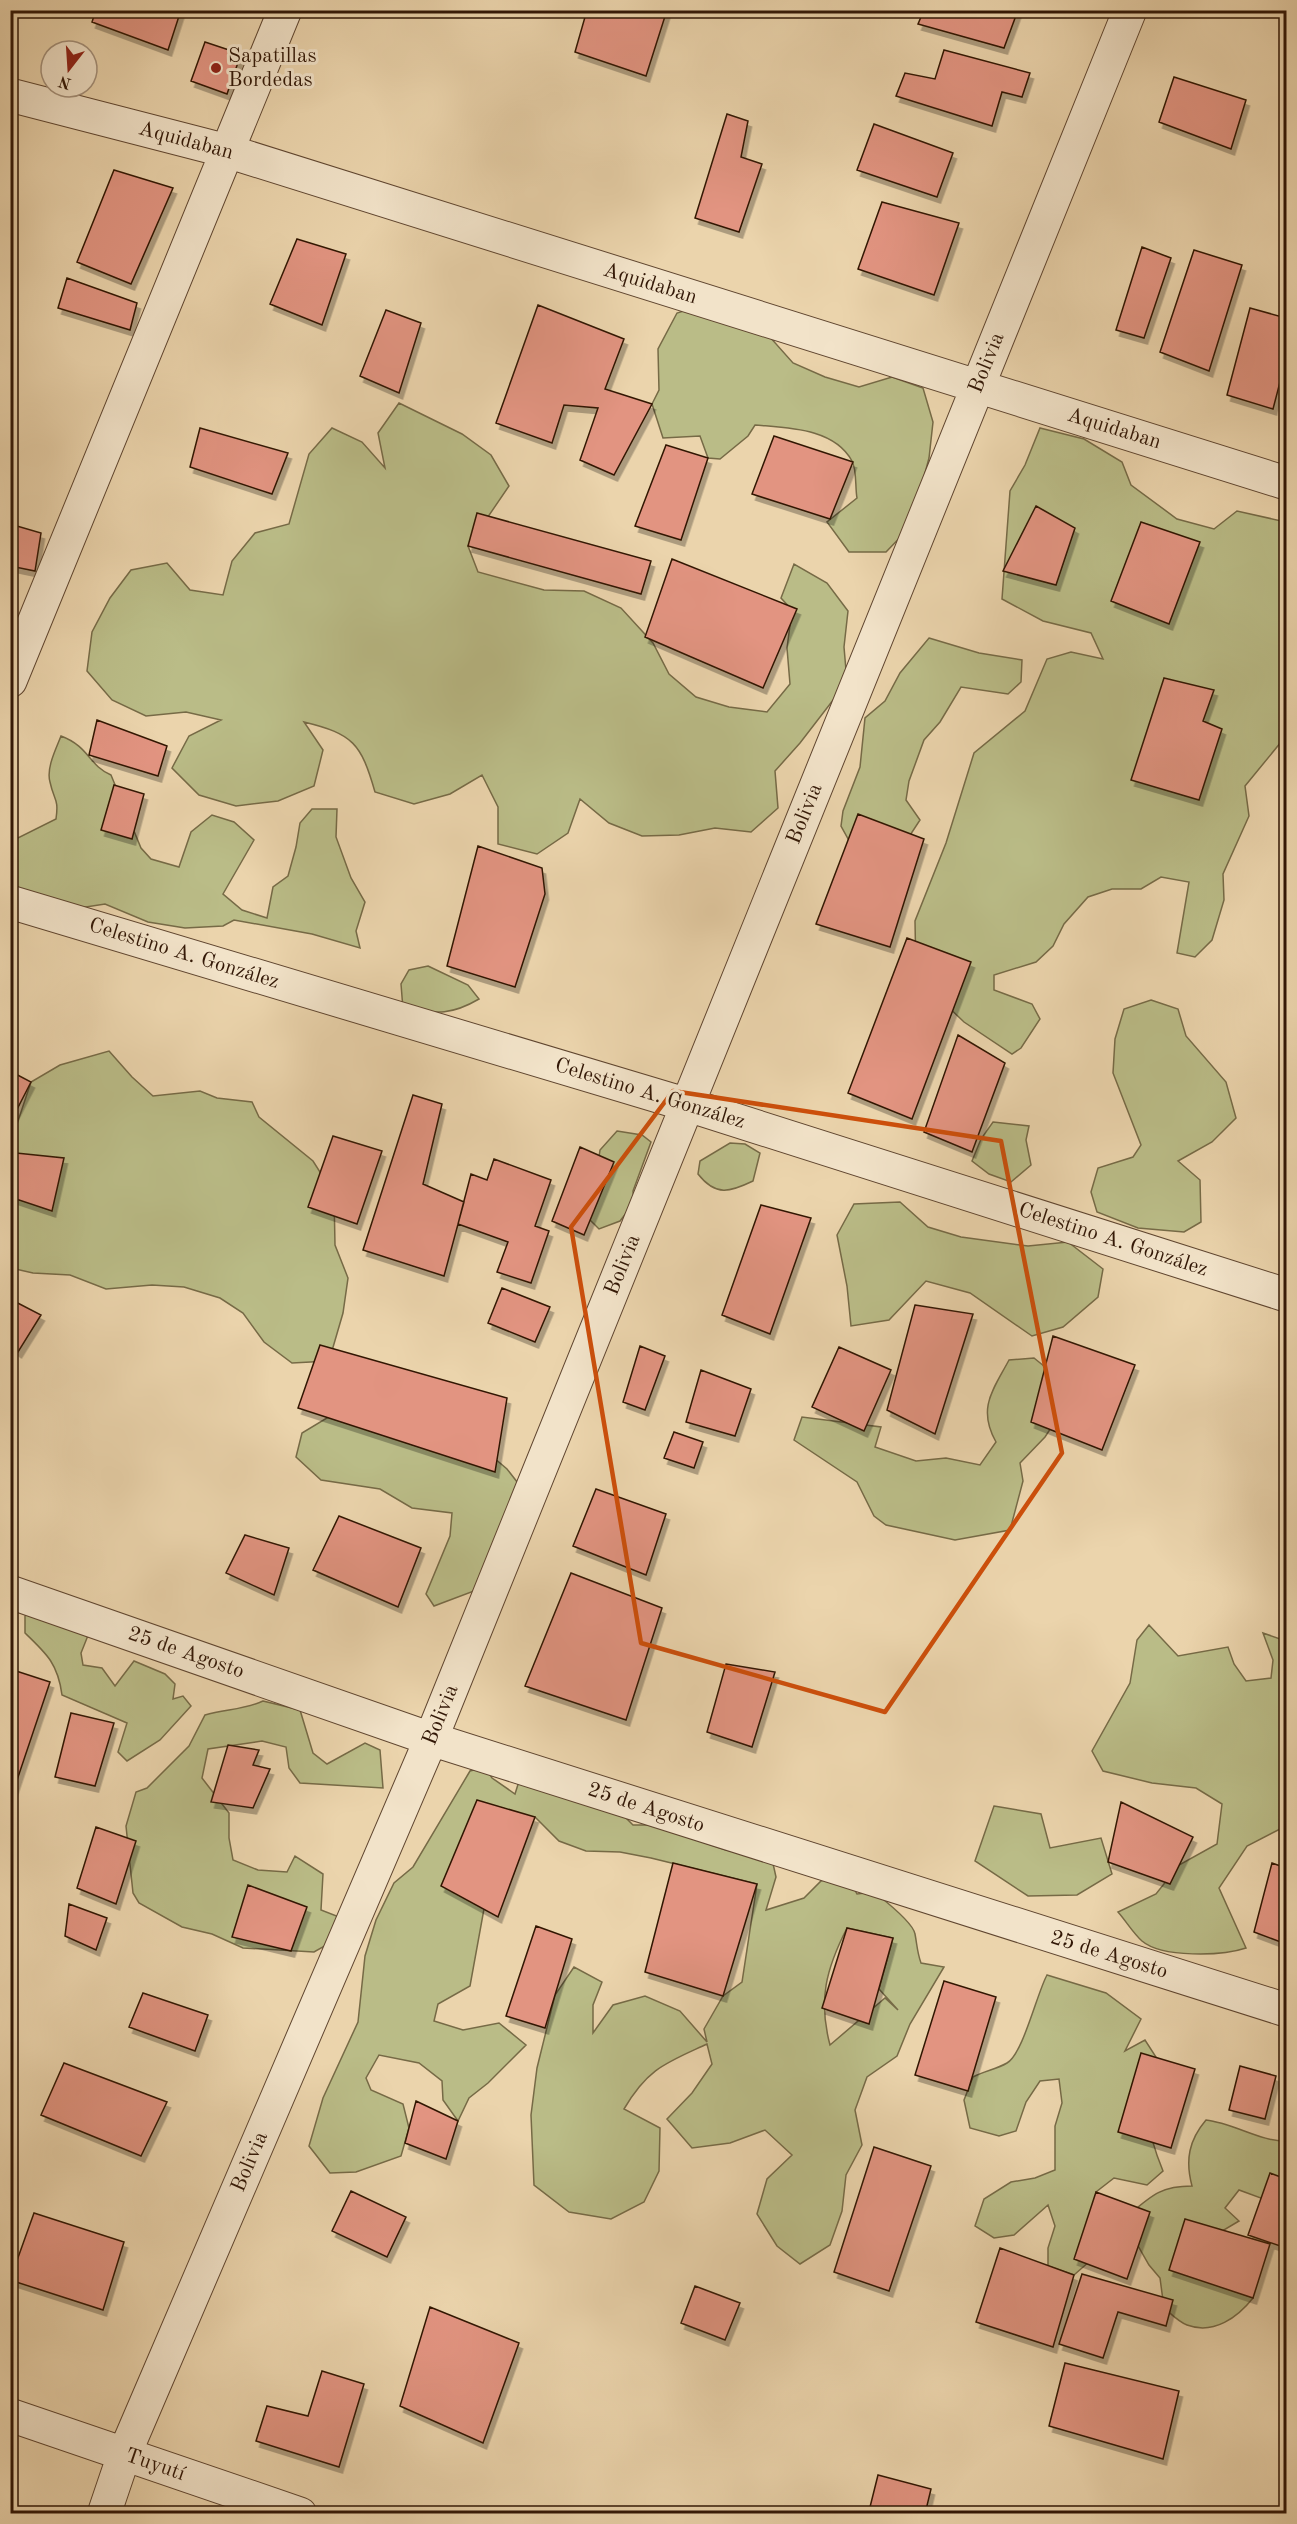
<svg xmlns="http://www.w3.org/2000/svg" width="1297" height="2524" font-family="'Old Standard TT',serif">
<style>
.green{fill:#babc87;stroke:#766a46;stroke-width:1.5;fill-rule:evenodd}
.building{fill:#e29481;stroke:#321706;stroke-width:1.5;filter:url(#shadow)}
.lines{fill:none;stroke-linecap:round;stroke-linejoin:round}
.street-casing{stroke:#604630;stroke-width:35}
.street{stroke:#f2e3c9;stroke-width:33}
.marked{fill:none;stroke:#cd4f0b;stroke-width:4.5;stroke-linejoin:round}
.poi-dot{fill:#8f2418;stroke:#f2e3c9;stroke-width:2}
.labels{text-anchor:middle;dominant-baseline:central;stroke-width:6;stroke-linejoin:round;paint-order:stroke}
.poi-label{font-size:21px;fill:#321706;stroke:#f2e3c9;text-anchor:start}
.street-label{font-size:21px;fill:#321706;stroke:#f2e3c9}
</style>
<defs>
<filter id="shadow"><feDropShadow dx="3.5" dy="6" stdDeviation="0" flood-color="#0004"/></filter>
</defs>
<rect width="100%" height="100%" fill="#ebd4ac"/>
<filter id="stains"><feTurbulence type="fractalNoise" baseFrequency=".00333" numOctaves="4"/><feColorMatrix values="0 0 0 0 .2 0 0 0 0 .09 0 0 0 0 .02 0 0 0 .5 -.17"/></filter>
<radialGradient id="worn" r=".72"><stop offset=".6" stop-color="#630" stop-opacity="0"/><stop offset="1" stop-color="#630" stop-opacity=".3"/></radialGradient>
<path class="green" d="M709,303l60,33 24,27 32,14 34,10 33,-10 31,11 10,34 -4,36 -18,68 -25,26h-37l-22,-30 30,-24c-2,-11 0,-28 -5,-37 -18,-33 -64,-33 -97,-36l-7,11 -28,23 -12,-1 -8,-22 -37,2 -11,-34 7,-14 -1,-41 19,-36z
M399,403l63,31 29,21 18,31 -41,60 10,26 66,18 40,1 37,17 32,35 16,31 27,23 33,10 38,5 23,-28 -3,-36 5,-38 -11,-12 13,-34 33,19 21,28 -4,36 3,35 -47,61 -25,28 3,37 -27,24 -36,-4 -36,7 -37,1 -33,-13 -29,-24 -12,34 -31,21 -39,-10v-37l-16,-32 -32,19 -36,10 -39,-12c-14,-49 -22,-58 -71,-70l19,28 -9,36 -36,15 -42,5 -37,-11 -27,-27 17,-32 32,-16 -35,-8 -40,4 -34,-16 -25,-29 5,-39 18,-34 21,-28 36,-7 23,27 33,5 9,-34 23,-28 34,-9 20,-70 23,-26 30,14 23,26 -7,-35z
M1040,428l44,11 38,23 9,23 46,34 37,10 23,-18 49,11v214l-41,50 4,30 -26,58 1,26 -12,40 -17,17 -18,-4 12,-71 -28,-5 -20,12h-29l-24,8 -24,27 -11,22 -17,16 -42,13v15l38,14 8,15 -19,29 -9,6 -48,-32 -48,-46 -1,-55 31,-78 28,-90 51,-42 22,-52 24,-7 32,7 -12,-26 -48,-12 -41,-22 8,-108 15,-26z
M929,638l50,15 43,7 -1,22 -13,12 -47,-7 -21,35 -16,18 -15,41 -3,19 14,20 -17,26h-51l-11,-20 2,-15 17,-44 5,-49 20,-17 15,-28z
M61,736c29,11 27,29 50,39l30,73 10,11 28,8 12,-35 21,-17 22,7 20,18 -31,54 19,16 25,8 6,-31 15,-11 8,-29 4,-24 12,-14h25l-1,28 15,41 14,24 -9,29 4,17 -48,-14 -78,-14 -11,6 -38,2 -37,-6 -43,-18 -32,5 -62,-21 -1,-66 6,17 40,-20c3,-21 -2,-18 -6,-37 -4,-14 6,-33 11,-46z
M428,966l40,19 11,14c-29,17 -43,14 -76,10l-2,-25 8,-14z
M1151,1000l27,9 8,27 40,46 10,36 -24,24 -34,19 22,19 1,42 -17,10 -46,-4 -41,-16 -6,-20 7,-24 35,-11 8,-12 -28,-72 2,-34 9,-30z
M109,1051l23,26 21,19 47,-5 17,7 35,4 7,15 54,44 21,33 1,51 13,33 -5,35 -14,48 -37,2 -28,-21 -21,-29 -23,-15 -36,-11 -32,-2 -46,4 -36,-14 -37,-2 -22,-5v-126l20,-60 29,-17z
M993,1122l36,4 -3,14 5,25 -20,17 -22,-8 -17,-13 9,-22z
M617,1131l25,4 9,7 -18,49 1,12 -14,18 -21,8 -9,-9 10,-70z
M730,1143l15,1 15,9 -7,28c-23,11 -37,16 -55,-7l2,-13z
M900,1202l28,25 33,10 67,9 40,-4 35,27 -5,28 -35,30 -31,9 -62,-43 -44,-12 -37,39 -38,6 -4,-40 -10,-51 17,-31z
M1034,1358l27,22 3,28 -19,29 -25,26 3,18 -13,49 -55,10 -69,-15 -12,-9 -17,-34 -63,-42 8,-23 79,10 -6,20 41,14 30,-3 34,7 16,-23c-19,-34 -3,-52 13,-82z
M340,1410l141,37 26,22 14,18 -39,101 -48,18 -8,-12 24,-58 2,-23 -40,-5 -32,-19 -59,-9 -25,-23 6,-24z
M34,1607l55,26 -8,20 2,12 19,3 13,18 19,-25 31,13 10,10 -2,15 10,-3 8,10 -31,34 -33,21 -9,-9 9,-29 -65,-28c-4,-31 -15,-41 -37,-62v-17z
M1149,1625l29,31 50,-9 6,17 12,17 25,-3 2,-18 -10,-27 23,8v185l-39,20 -28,42 27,60c-24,8 -84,10 -104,-7 -9,-8 -16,-20 -24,-29l38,-18 23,-29 38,-21 5,-40 -26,-16 -44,-5 -49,-12 -11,-20 38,-68 7,-43z
M263,1701l37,9 13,43 14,11 38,-21 15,7 3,38 -83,-5 -11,-15 -3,-21 -24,-6 -54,8 -6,29 27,35v25l4,22 25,10 29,2 8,-16 28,18 -2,36 31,12 -13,16 -25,14 -71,-4 -31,-14 -30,-7 -43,-24 -6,-10 -7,-67 10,-34 11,-4 42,-42 16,-31c20,-6 39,-5 58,-14z
M485,1767l7,11 23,16 5,-16 100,34 13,13h20l73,25 46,9 4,18 -10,33 38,-12 17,-17 24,-9 12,22 17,-2c10,8 39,30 41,42 2,10 2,18 6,29l23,4 -34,57 -13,32 -30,21 -12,33 7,35 -16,30 -4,36 -12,34 -30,19 -23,-18 -20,-32 10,-35 25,-24 -27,-25 -35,13 -38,5 -25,-29 25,-26 20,-29 -5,-20c-41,19 -59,24 -83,65l36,19 -1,43 -15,31 -33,17 -42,-7 -35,-27 -3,-70 6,-47 18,-73 19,-28 28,15 -9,23v28l20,-28 32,-9 35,15 27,31 -3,-13 19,-33 19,-14 15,-98 -106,-26 -31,-6 -34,-1 -27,-10 -24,-24 -52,4 3,77 -16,88 -32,18 -4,17 29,9 36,-7 27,22 -38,38 -19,15 -11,23 -15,-21 -1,-19 -23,-18 -40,-8 -13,23 5,12 32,14 6,24 -8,28 -45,16 -26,1 -21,-27 14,-48 35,-76 7,-66 11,-36 18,-37 19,-16 57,-96zM847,1928l46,10 -14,51 19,21 -13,-12 -55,47c-12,-45 -4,-76 17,-117z
M994,1806l47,8 9,34 51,-10 11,36 -35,21 -49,1 -53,-35z
M1047,1975l59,18 35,26 -16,32 20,-11 11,17c-16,41 -9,75 7,114l-16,14 -33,-7 -18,14 7,20 -5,42 -24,21 -26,-9v-18l7,-22 -7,-21 -34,30 -20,3 -19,-12 9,-27 27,-17 24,-4 20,-8v-44l7,-23 -3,-24 -19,2 -14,21 -10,29 -17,5 -29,-8 -6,-28 9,-23c11,-6 24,-8 34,-14 16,-9 30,-70 40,-88z
M1206,2120c27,3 56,22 80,21v77l-14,-1 -11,-19 -22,-8 -14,18 14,13 -17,10 16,45 15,22c-15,19 -39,37 -66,27 -8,-3 -17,-12 -23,-17l-4,-30 -11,-13 -16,-28 -2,-24c22,-19 32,-27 61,-27 -7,-26 -3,-46 14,-66z"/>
<path class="building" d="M96,10h85l-13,40 -76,-28z
M587,10h80l-21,66 -71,-24z
M924,10h94l-14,38 -86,-24z
M205,42l36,12 -14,40 -36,-13z
M944,50l86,23 -8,24 -20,-5 -10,34 -96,-30 9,-23 30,6z
M1174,77l72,23 -15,49 -72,-27z
M727,114l21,7 -7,36 21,7 -23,68 -44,-14z
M874,124l79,29 -16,44 -80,-27z
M114,170l59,18 -42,96 -54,-22z
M882,202l77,21 -25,72 -76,-26z
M297,239l49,15 -24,71 -52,-21z
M1142,247l29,11 -27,80 -28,-8z
M1194,250l48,15 -33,106 -49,-19z
M67,278l70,25 -7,27 -72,-22z
M538,305l86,34 -19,50 47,15 -38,71 -34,-15 18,-52 -34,-3 -12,38 -56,-20z
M1250,308l36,10v41l-13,50 -46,-14z
M386,310l35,13 -22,70 -39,-17z
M200,428l88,25 -16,41 -82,-27z
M774,436l79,26 -23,57 -78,-25z
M666,445l42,13 -27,82 -46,-14z
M1036,506l39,22 -19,57 -53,-14z
M477,513l174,48 -10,33 -173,-48z
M1141,522l59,20 -31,82 -58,-23z
M10,524l31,9 -6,38 -25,-5z
M672,559l125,50 -34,79 -118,-51z
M1164,678l50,12 -11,31 19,8 -23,71 -68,-20z
M97,720l70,26 -9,30 -69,-21z
M114,785l30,9 -12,45 -31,-9z
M858,814l66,25 -34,108 -74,-23z
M478,846l64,22 3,26 -30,93 -68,-21z
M907,938l64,24 -59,157 -64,-26z
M958,1035l47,28 -33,89 -48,-20z
M10,1071l21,11 -21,41z
M413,1095l29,9 -19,80 41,18 -20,74 -81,-26z
M333,1136l49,15 -25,73 -49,-17z
M580,1147l34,15 -30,73 -32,-14z
M16,1153l48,5 -12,53 -42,-14v-29z
M494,1159l57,21 -16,46 14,5 -18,52 -34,-11 11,-30 -50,-18 13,-50 16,6z
M761,1205l50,13 -41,116 -48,-19z
M502,1288l48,19 -15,35 -47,-19z
M10,1299l31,16 -23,37 -8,-6z
M915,1305l58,9 -38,120 -48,-24z
M1053,1336l82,29 -33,85 -71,-28z
M320,1345l187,53 -12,74 -197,-64z
M640,1346l25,10 -20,54 -22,-8z
M839,1347l52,23 -27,61 -52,-24z
M701,1370l50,19 -16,47 -49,-14z
M674,1432l29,10 -9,26 -30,-10z
M596,1489l70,25 -20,61 -73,-29z
M339,1516l82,32 -23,59 -85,-37z
M245,1535l44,13 -15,47 -48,-22z
M571,1573l91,35 -36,112 -101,-34z
M726,1664l49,8 -23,75 -45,-15z
M10,1669l40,13 -39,116h-1z
M71,1713l43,10 -19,63 -40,-9z
M228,1745l31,5 -6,15 17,4 -17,39 -42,-6z
M477,1800l58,17 -37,100 -57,-31z
M1121,1802l72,35 -23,47 -62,-22z
M96,1827l40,14 -20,63 -39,-16z
M673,1863l84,21 -34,112 -78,-24z
M1272,1863l14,5v76l-32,-12z
M248,1885l59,22 -16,44 -59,-14z
M69,1904l38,14 -11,32 -31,-14z
M536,1926l36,13 -27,89 -39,-12z
M847,1928l46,10 -24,86 -47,-16z
M944,1981l52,16 -28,94 -53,-16z
M143,1993l65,22 -13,36 -66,-24z
M1141,2053l54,16 -24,79 -53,-16z
M64,2063l103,39 -26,54 -100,-41z
M1240,2066l36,10 -11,43 -36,-9z
M416,2101l42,20 -12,38 -41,-16z
M874,2147l57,19 -42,125 -55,-19z
M1270,2173l16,6v69l-38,-13z
M351,2191l55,26 -19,40 -55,-26z
M1096,2192l54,20 -23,67 -53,-20z
M34,2213l90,29 -21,68 -93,-30z
M1185,2219l85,25 -17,54 -84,-28z
M1000,2248l74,27 -21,72 -77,-25z
M1082,2274l91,26 -7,26 -48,-14 -15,46 -44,-14z
M695,2286l45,17 -15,37 -44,-17z
M430,2307l89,36 -36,100 -83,-37z
M1065,2363l114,28 -16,68 -114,-33z
M322,2371l42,13 -25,83 -83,-26 11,-35 41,10z
M878,2475l53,14 -6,25 -56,-3z"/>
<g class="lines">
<defs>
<path id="street" d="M10,95l217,56 1059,332
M10,681l275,-671
M10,902l678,203 598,190
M10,1592l421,147 855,271
M10,2415l290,99
M104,2514l20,-59 307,-716 699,-1729"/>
</defs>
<use href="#street" class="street-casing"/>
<use href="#street" class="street"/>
</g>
<path class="marked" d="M673,1091l328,50 61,312 -177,259 -244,-69 -70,-416z"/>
<circle class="poi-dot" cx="216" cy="68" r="6"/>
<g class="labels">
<g class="poi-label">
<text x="228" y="56">Sapatillas<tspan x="228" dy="24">Bordedas</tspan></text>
</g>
<g class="street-label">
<text transform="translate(186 141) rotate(15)">Aquidaban</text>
<text transform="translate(650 284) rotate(17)">Aquidaban</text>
<text transform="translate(987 363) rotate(-68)">Bolivia</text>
<text transform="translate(1114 429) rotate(17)">Aquidaban</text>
<text transform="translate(805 814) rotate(-68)">Bolivia</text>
<text transform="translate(184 954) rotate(17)">Celestino A. González</text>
<text transform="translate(650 1094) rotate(17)">Celestino A. González</text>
<text transform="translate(1113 1240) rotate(18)">Celestino A. González</text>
<text transform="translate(623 1265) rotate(-68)">Bolivia</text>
<text transform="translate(186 1653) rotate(19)">25 de Agosto</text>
<text transform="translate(441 1715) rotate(-68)">Bolivia</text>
<text transform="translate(646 1808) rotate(18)">25 de Agosto</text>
<text transform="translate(1109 1955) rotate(17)">25 de Agosto</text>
<text transform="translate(250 2162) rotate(-67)">Bolivia</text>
<text transform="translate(155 2465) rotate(19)">Tuyutí</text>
</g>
</g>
<rect width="1297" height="2524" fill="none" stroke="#ebd4ac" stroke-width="36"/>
<rect x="12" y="12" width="1273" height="2500" fill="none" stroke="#321706" stroke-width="3"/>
<rect x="18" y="18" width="1261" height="2488" fill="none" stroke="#321706" stroke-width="1.5"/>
<g transform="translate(69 69) rotate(197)"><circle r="28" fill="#f2e3c9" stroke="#a5917b" stroke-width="1.5"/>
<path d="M0-4.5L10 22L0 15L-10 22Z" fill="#8f2418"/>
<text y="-9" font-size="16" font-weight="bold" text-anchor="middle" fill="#321706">N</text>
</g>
<rect width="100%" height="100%" filter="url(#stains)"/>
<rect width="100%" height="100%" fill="url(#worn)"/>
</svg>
